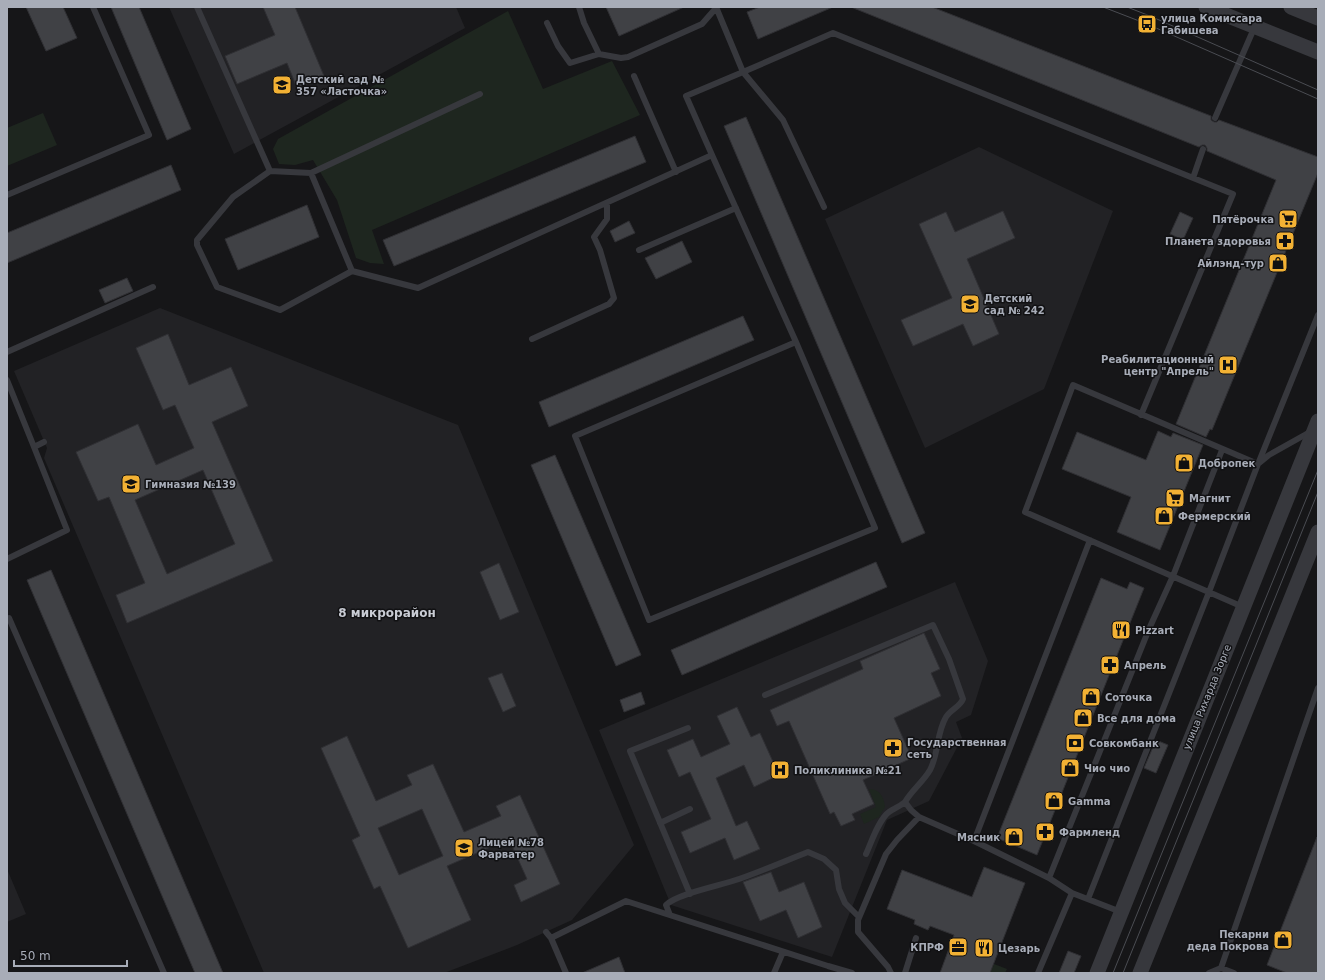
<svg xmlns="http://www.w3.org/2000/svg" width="1325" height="980" font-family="'DejaVu Sans',sans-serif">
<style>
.built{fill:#222225}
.green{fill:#1e261f}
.building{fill:#404145;stroke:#303034;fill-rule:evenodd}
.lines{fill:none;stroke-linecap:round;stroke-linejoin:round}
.service{stroke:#37383d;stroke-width:6}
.tertiary{stroke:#37383d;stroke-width:15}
.tram{stroke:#4a4c52;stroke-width:1}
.labels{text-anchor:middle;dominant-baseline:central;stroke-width:3;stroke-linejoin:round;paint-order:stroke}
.poi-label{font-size:10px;font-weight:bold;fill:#a8adb8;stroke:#111113;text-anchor:start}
.street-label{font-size:10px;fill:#a8adb8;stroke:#111113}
.quarter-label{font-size:12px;font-weight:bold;fill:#c9ccd4;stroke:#111113}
</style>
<rect width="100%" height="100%" fill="#161618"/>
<path class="built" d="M169,7h287l9,21 -231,126z
M979,147l134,64 -69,178 -119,59 -100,-229z
M160,308l298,117 176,420 -62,75 -55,25 -73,28h-180l-220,-515 3,-10 -33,-77z
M955,582l33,79 -17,54 -15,7 6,16 -33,63 -42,19 -55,137 -161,-52 -72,-175z
M7,869l19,45 -19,8z"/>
<path class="green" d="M508,11l35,78 69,-28 28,54 -268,115 12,34 -14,-1 -14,-5 -19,-58 -24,-40 -18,5 -16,-1 -6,-15 5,-10z
M43,113l14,32 -50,21v-38z
M869,789c11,0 15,8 16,18l-6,10 -15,7 -4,-10 16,-7z
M994,964l13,5 -2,4h-15z"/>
<path class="building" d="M26,7h37l14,31 -31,13z
M111,7h28l52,122 -24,11z
M263,7h32l29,69 -27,12 -10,-25 -50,21 -12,-28 50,-21z
M606,7h78l-65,29z
M760,7h73l-75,32 -11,-27z
M851,7h81l279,109v4l3,2h3l2,-2 99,37v16l-106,257 -2,-1 -4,8 -30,-13 100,-244 -69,-29v-3l-2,-3h-3l-3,2z
M746,117l179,416 -23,10 -178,-417z
M635,136l11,26 -252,104 -11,-26z
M171,165l10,25 -174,73v-30z
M307,205l12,32 -81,33 -13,-31z
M1003,211l12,27 -48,21 32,75 -26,12 -10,-22 -50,22 -12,-26 51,-22 -33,-74 27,-12 9,20z
M1180,212l13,6 -10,22 -13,-6z
M629,221l6,12 -20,9 -5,-11z
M682,241l10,21 -36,17 -11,-21z
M127,278l6,13 -28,12 -6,-13z
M743,316l11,24 -205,87 -10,-25z
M168,334l21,51 42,-18 17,39 -36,16 61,139 -146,62 -11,-28 29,-12 -36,-86 -11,4 -22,-49 62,-28 18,41 38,-17 -19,-43 -12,5 -27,-62zM203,470l32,74 -68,30 -32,-74z
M1158,431l13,6 2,-4 30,12 -43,105 -43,-18 14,-35 -69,-28 15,-37 69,28z
M555,455l86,200 -25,11 -85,-201z
M876,562l11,25 -205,88 -11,-25z
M499,563l20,49 -19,8 -20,-48z
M51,570l172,403h-28l-168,-393z
M1101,578l26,11 3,-7 14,6 -107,267 -40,-17z
M924,633l16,36 -9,4 10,23 -47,22 18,40 -49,22 11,24 -22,10 3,6 -14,6 -7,-14 -4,2 -41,-93 -12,5 -7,-16 93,-41 -3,-8z
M502,673l14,33 -13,6 -15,-34z
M641,692l4,12 -21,8 -4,-12z
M737,707l14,30 9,-4 19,42 -25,12 -10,-22 -28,13 20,48 11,-5 13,28 -26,11 -9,-22 -35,15 -9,-21 30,-13 -21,-47 -11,5 -12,-27 26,-11 8,18 29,-13 -13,-28z
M347,736l29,65 36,-16 -5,-10 26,-11 31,68 37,-16 -5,-10 24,-11 40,89 -39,18 -7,-17 13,-6 -18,-40 -62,27 24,54 -63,28 -28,-62 -6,3 -22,-49 8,-4 -39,-88zM422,809l21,47 -44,19 -21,-47z
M1156,740l12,5 -12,28 -12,-5z
M1317,837l1,136h-31l-20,-8z
M984,867l41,16 -35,90h-50l14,-38 -24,-9 -2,4 -14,-6 1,-4 -28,-11 15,-39 70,27z
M771,872l8,20 25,-10 18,45 -24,11 -12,-28 -26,11 -17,-39z
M1068,951l13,5 -7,17h-15z
M619,957l6,16h-43z"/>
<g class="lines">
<path class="service" d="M197,7l73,164 41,2 41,98
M579,7l5,16 15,31
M716,7l27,65 90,-39 400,161 -92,221
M547,23l11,23 12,17 29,-9 22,4 7,-1 74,-33 14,-16
M634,76l42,96
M1215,118l40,-92
M712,155l84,187 79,186 -226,92 -74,-184 221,-94
M270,171l-37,26 -36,43v5l20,42 63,23 72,-39 66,17 294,-133 -26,-59 57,-24 40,48 41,87
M311,173l169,-79
M1193,178l10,-29
M7,195l142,-60 -56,-128
M639,250l97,-42
M532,339l77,-35 5,-6 -14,-48 -6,-13 13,-18v-16
M7,352l146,-65
M7,380l27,67
M7,559l60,-29 -33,-83 10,-5
M1243,607l-218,-95 48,-127 185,79 11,-9 41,-23
M9,618l155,355
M765,695l168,-70 16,34 14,40c-3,8 -12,10 -17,18 -10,17 -7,36 -16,53 -7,12 -18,20 -25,32l6,8 8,7 55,24 75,37 23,15
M688,728l-58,23 60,143
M660,823l30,-14
M974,841l116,-301
M866,854c5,-11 13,-35 23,-42 6,-4 10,-5 16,-10
M1049,878l100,-249 24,-53 49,-126
M1088,899l121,-307 49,-128 60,-149
M670,915l-4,-10c10,-11 57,-20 73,-26 23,-8 46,-18 69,-27l16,7 12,11 3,19 6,14 14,14
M546,932l5,6 15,35
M551,938l75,-37 202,65 24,7
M1221,968l97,-280
M774,973l9,-21
M891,973l-3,-6 -30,-35v-12l28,-66 11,-14 22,-23
M905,973l11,-35
M1038,973l34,-80 49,19
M1209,973l12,-5 13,5"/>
<path class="tertiary" d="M1206,7l112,45
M1291,7l27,11
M1097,973l221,-552
M1140,973l178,-441"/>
<path class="tram" d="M1103,7l44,17 171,75
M1127,7l23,9 168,74
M1113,973l205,-503
M1123,973l195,-481"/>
</g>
<defs>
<symbol id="bus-square" viewBox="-11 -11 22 22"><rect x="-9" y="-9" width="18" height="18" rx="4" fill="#f2b134" stroke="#111113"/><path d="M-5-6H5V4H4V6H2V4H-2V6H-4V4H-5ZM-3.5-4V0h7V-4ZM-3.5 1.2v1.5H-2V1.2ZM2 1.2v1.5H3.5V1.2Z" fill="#111"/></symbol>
<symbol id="school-square" viewBox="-11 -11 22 22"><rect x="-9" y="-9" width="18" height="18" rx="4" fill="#f2b134" stroke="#111113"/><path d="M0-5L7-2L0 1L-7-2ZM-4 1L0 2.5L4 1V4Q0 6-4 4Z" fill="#111"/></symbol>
<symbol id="supermarket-square" viewBox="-11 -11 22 22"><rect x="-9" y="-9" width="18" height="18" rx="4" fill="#f2b134" stroke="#111113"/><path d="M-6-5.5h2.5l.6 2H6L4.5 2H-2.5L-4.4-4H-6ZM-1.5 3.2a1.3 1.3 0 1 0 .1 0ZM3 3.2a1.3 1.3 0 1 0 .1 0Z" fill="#111"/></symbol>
<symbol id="pharmacy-square" viewBox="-11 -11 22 22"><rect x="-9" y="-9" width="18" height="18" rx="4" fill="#f2b134" stroke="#111113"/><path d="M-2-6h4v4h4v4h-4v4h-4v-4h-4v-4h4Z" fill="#111"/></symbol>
<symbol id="shop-square" viewBox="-11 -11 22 22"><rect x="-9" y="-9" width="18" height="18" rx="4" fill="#f2b134" stroke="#111113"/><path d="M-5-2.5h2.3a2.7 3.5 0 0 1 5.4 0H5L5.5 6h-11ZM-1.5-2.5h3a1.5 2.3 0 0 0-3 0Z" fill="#111"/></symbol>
<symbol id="hospital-square" viewBox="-11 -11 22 22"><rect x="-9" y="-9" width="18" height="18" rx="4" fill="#f2b134" stroke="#111113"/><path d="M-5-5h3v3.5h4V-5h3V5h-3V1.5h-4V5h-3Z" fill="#111"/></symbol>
<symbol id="restaurant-square" viewBox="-11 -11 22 22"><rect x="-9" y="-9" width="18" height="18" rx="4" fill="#f2b134" stroke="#111113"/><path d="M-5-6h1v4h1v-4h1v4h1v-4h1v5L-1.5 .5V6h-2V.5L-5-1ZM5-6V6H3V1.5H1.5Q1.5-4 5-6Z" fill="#111"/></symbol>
<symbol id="bank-square" viewBox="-11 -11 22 22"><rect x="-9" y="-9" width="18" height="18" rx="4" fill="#f2b134" stroke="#111113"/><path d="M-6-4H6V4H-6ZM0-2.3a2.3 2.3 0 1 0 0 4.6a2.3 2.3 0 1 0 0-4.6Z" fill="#111"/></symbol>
<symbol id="office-square" viewBox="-11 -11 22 22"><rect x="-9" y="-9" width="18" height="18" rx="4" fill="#f2b134" stroke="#111113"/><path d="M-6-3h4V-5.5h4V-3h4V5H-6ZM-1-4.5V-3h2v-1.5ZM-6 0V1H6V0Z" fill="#111"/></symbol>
</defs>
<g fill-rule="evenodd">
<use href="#bus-square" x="1136" y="13" width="22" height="22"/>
<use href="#school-square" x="271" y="74" width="22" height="22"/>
<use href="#supermarket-square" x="1277" y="208" width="22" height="22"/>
<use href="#pharmacy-square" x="1274" y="230" width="22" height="22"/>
<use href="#shop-square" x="1267" y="252" width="22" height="22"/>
<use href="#school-square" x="959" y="293" width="22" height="22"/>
<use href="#hospital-square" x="1217" y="354" width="22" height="22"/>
<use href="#shop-square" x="1173" y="452" width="22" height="22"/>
<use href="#school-square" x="120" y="473" width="22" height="22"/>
<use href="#supermarket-square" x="1164" y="487" width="22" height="22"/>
<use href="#shop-square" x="1153" y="505" width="22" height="22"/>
<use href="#restaurant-square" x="1110" y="619" width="22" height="22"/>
<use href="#pharmacy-square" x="1099" y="654" width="22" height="22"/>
<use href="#shop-square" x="1080" y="686" width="22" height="22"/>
<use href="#shop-square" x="1072" y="707" width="22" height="22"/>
<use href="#bank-square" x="1064" y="732" width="22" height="22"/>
<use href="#pharmacy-square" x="882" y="737" width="22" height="22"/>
<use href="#shop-square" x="1059" y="757" width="22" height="22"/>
<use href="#hospital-square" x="769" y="759" width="22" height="22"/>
<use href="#shop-square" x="1043" y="790" width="22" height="22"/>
<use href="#pharmacy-square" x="1034" y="821" width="22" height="22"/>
<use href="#shop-square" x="1003" y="826" width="22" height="22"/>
<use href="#school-square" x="453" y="837" width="22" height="22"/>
<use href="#shop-square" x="1272" y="929" width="22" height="22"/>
<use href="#office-square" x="947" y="936" width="22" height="22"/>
<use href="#restaurant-square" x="973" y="937" width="22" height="22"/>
</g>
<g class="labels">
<g class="poi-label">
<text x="1161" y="18">улица Комиссара<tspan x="1161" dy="12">Габишева</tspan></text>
<text x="296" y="79">Детский сад №<tspan x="296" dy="12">357 «Ласточка»</tspan></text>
<text x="1274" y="219" text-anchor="end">Пятёрочка</text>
<text x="1271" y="241" text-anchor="end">Планета здоровья</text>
<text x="1264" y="263" text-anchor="end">Айлэнд-тур</text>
<text x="984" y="298">Детский<tspan x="984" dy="12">сад № 242</tspan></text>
<text x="1214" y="359" text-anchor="end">Реабилитационный<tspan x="1214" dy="12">центр "Апрель"</tspan></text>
<text x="1198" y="463">Добропек</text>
<text x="145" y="484">Гимназия №139</text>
<text x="1189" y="498">Магнит</text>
<text x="1178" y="516">Фермерский</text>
<text x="1135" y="630">Pizzart</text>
<text x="1124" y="665">Апрель</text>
<text x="1105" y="697">Соточка</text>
<text x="1097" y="718">Все для дома</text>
<text x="907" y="742">Государственная<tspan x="907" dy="12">сеть</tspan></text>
<text x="1089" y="743">Совкомбанк</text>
<text x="1084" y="768">Чио чио</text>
<text x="794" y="770">Поликлиника №21</text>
<text x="1068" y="801">Gamma</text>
<text x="1059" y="832">Фармленд</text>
<text x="1000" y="837" text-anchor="end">Мясник</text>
<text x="478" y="842">Лицей №78<tspan x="478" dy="12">Фарватер</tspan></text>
<text x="1269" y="934" text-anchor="end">Пекарни<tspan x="1269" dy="12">деда Покрова</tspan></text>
<text x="944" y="947" text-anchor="end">КПРФ</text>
<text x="998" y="948">Цезарь</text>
</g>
<g class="street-label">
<text transform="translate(1207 697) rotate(-68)">улица Рихарда Зорге</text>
</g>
<g class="quarter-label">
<text x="387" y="613">8 микрорайон</text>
</g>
</g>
<rect width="1325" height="980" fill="none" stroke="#a8adb8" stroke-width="16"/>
<path d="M14 960v6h113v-6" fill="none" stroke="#a8adb8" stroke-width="2"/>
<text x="20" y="960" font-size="12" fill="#a8adb8" stroke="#111113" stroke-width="3" paint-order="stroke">50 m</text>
</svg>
